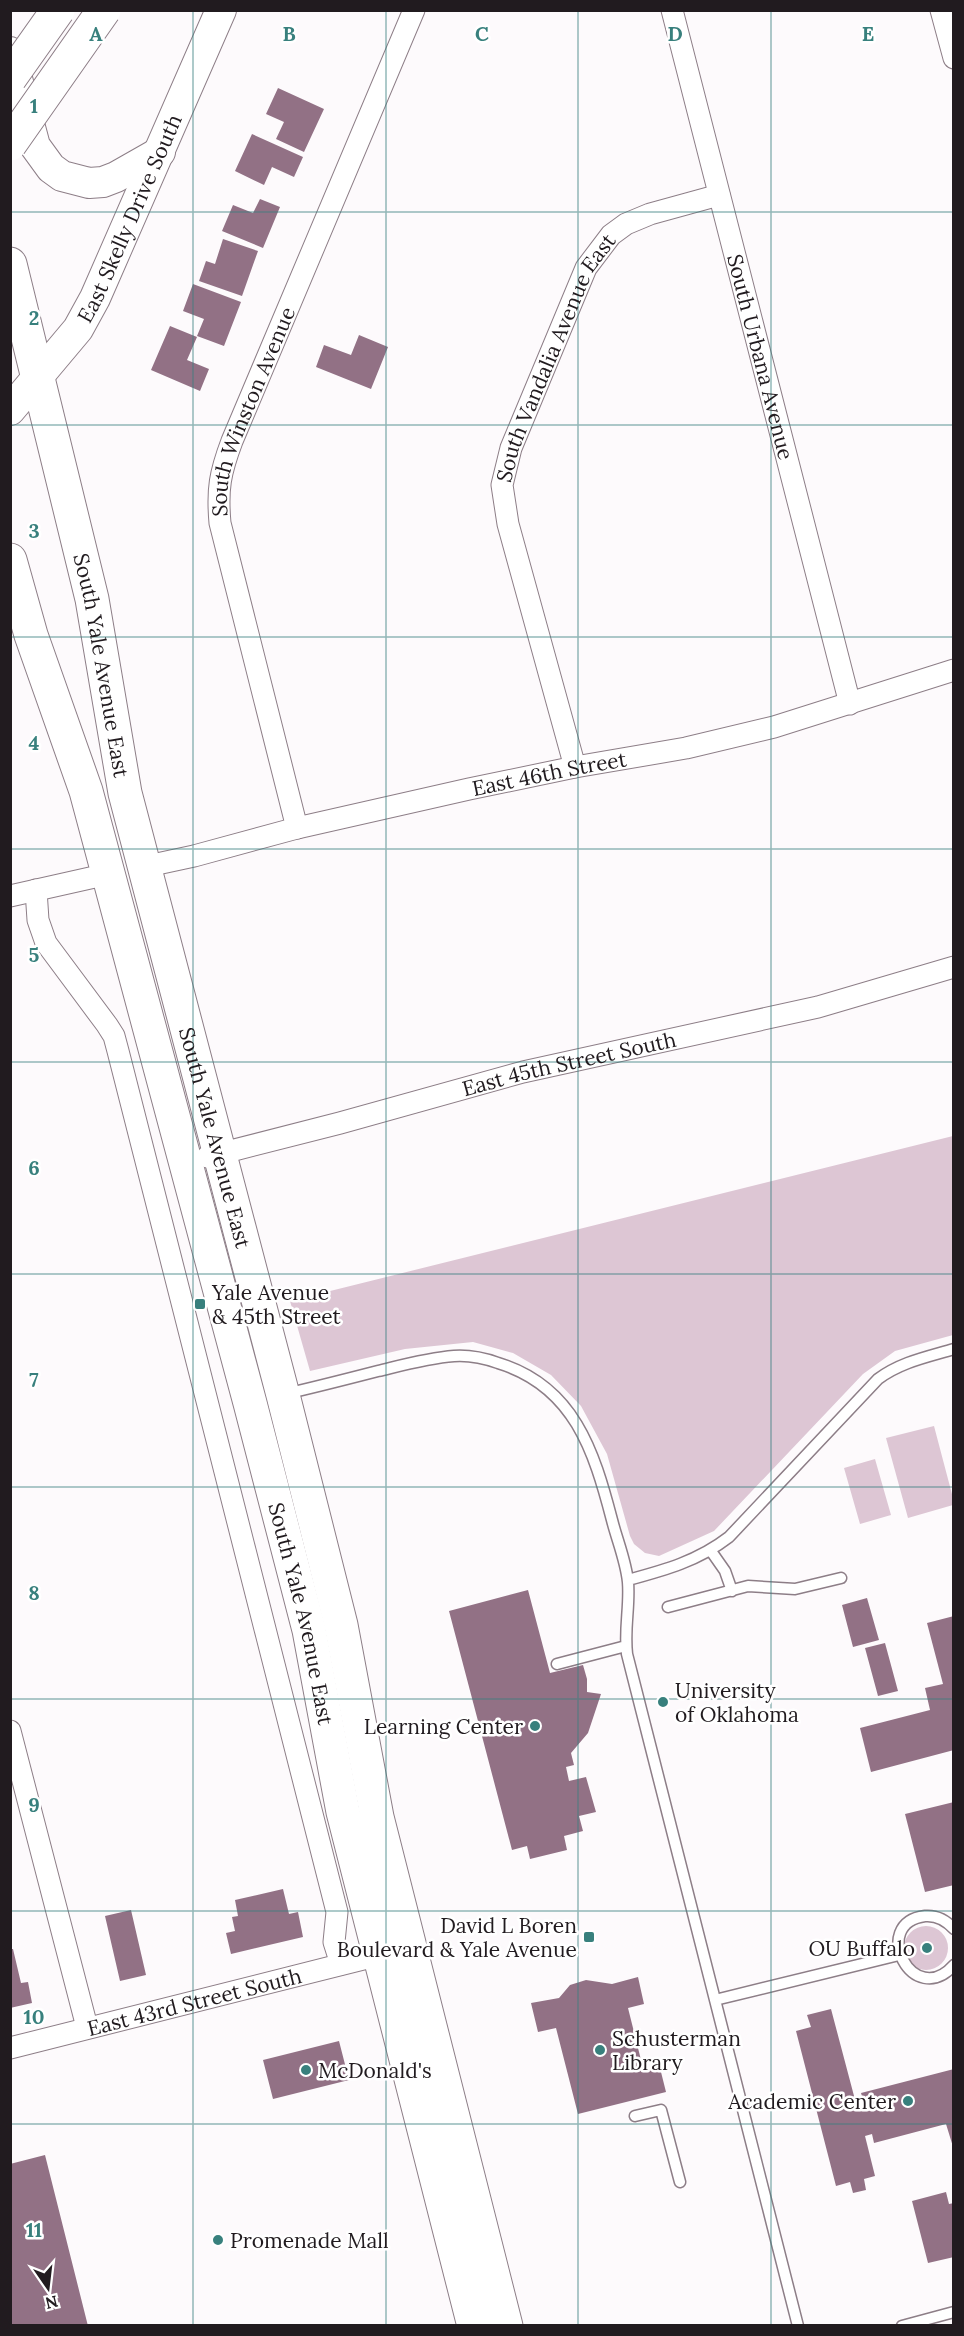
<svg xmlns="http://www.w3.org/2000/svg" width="964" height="2336" font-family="Lora,serif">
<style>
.green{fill:#ddc6d4}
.building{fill:#927185}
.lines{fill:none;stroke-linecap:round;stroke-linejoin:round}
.lane-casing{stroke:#8d7e87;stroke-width:13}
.street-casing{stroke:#8d7e87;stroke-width:23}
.secondary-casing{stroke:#8d7e87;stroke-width:32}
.primary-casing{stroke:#8d7e87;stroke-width:35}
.lane{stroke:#fff;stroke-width:10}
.street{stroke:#fff;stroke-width:21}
.secondary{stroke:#fff;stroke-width:30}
.primary{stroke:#fff;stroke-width:33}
.highway-bridge-casing{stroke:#8d7e87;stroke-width:35;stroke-linecap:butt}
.highway-bridge{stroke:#fff;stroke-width:33}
.grid{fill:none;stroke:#38807d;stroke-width:1.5;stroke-opacity:0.55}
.poi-dot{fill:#38807d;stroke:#fff;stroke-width:2}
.labels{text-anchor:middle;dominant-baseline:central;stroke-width:5;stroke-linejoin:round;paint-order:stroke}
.street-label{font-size:21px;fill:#211b1f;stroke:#fff}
.poi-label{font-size:21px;fill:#211b1f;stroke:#fff;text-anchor:start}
.grid-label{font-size:20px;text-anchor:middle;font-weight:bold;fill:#38807d;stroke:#fff;stroke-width:5;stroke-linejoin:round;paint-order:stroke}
</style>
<rect width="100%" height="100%" fill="#fdfafc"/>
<path class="green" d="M953,1136v199l-58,16 -32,23 -149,157 -55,25 -14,-3 -11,-9 -4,-8 -23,-82 -26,-48 -30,-31 -38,-22 -40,-11 -68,7 -95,22 -20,-70z
M934,1426l19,72v7l-45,13 -22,-80z
M875,1459l16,56 -31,9 -16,-56z
M904 1948a22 22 0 1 1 44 0a22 22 0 1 1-44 0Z"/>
<path class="building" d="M278,88l46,21 -20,43 -28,-13 8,-17 -18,-8z
M252,134l51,23 -9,20 -22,-10 -8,18 -29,-14z
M260,199l20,8 -17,41 -41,-17 11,-26 20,8z
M223,239l35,12 -16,45 -43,-15 7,-20 9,3z
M193,284l48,18 -17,44 -27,-10 7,-17 -21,-8z
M170,326l27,11 -10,23 22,9 -9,22 -49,-21z
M359,335l29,12 -17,42 -55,-22 8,-22 27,10z
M528,1590l22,83 33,-8 4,14v13l14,2 -13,39 -17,20 3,12 -8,2 3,14 17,-4 10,35 -17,4 4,15 -19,5 3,14 -37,9 -3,-13 -15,4 -63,-239z
M867,1598l12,42 -26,7 -11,-42z
M954,1616v134l-83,22 -11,-44 70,-18 -5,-22 18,-4 -16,-61z
M885,1643l13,48 -20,5 -13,-48z
M954,1802v83l-29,7 -20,-78z
M283,1889l6,25 9,-2 5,25 -72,17 -5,-21 9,-2 -3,-14 6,-1 -3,-16z
M131,1910l15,65 -26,6 -15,-65z
M10,1949h3l8,34 7,-1 4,21 -22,5z
M638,1977l6,27 -16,4 16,64 16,-4 6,24 -88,22 -22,-86 -18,4 -7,-29 28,-5 11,-13 16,-5 26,4z
M831,2009l27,102 8,-2 -5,-16 93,-24v81l-8,-26 -72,19 -2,-9 -7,2 10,40 -11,3 2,11 -13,3 -3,-11 -14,4 -40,-155 15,-4 -4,-12z
M339,2041l10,39 -76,19 -10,-39z
M45,2155l43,171h-78v-162z
M946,2192l3,12 5,-1v54l-26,6 -16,-62z"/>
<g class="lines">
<defs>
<path id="lane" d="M285,1394c31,-7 62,-15 93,-23 25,-6 50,-13 76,-15 15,-1 30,2 44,7 76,23 96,88 114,157 5,20 14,41 16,62 2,25 -4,46 -1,72l171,672
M711,1551l14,20 7,20
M628,1580c37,-10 70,-19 101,-43l149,-158c23,-17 49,-22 76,-30
M668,1607l80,-21 47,3 46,-11
M557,1664l69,-18
M954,1929c-8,-9 -17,-14 -29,-13 -56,7 -12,95 29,49
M715,2000l184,-45
M635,2116l26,-6 19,72
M902,2326l52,-14"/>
<g id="street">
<path id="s1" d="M672,10l178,694"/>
<path d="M941,10l13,48"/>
<path id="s2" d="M575,767l-67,-243 -6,-39 9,-37 75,-180 25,-33 15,-11 24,-10 69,-19"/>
<path id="s3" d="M297,828l-77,-305c-3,-34 0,-50 12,-82l182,-431"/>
<path id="s4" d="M143,867l51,-11 103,-28 172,-39 106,-22 111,-19 88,-21 180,-57"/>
<path d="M36,890l2,30 8,23 61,82 7,11 4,15 219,861 -3,30 7,22"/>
<path d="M10,896l98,-22"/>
<path id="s5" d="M207,1157l133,-34 183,-51 295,-65 136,-40"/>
<path d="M10,1731l77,296"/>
<path id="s6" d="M10,2048l369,-93"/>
</g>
<g id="secondary">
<path d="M10,52l25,94 16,22 11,8 27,7 14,-1 13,-5 44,-25"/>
<path id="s7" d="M10,410l68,-81 17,-31 126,-288"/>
</g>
<g id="primary">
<path id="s8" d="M10,264l82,335 33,194 158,602 58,230 36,192 129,509"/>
<path id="s9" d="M10,560l21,75 55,156 164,612 59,227 34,182 131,514"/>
</g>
</defs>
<use href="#lane" class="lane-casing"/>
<use href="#street" class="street-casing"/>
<use href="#secondary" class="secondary-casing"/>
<use href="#primary" class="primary-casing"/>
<use href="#lane" class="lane"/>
<use href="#street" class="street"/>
<use href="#secondary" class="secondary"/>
<use href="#primary" class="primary"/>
<defs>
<path id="highway-bridge" d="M10,78l48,-68
M10,144l94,-134"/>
</defs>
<use href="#highway-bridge" class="highway-bridge-casing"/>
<use href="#highway-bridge" class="highway-bridge"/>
</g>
<path class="grid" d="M193,10v2316M386,10v2316M578,10v2316M771,10v2316M10,212h944M10,425h944M10,637h944M10,849h944M10,1062h944M10,1274h944M10,1487h944M10,1699h944M10,1911h944M10,2124h944"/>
<g class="poi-dot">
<rect x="194" y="1298" width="12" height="12" rx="3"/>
<circle cx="663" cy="1702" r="6"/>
<circle cx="535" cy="1726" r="6"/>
<rect x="583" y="1931" width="12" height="12" rx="3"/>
<circle cx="927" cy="1948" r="6"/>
<circle cx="600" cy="2050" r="6"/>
<circle cx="306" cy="2070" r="6"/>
<circle cx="908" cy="2101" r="6"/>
<circle cx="218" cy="2240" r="6"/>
</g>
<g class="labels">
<g class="street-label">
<text stroke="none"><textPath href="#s7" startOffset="228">East Skelly Drive South</textPath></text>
<text stroke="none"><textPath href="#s1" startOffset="358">South Urbana Avenue</textPath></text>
<text stroke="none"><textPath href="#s2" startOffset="430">South Vandalia Avenue East</textPath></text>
<text stroke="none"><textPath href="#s3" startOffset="432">South Winston Avenue</textPath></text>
<text stroke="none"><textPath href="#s8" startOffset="412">South Yale Avenue East</textPath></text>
<text stroke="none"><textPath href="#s4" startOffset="417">East 46th Street</textPath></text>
<text stroke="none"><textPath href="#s5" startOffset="374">East 45th Street South</textPath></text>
<text stroke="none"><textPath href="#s8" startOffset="898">South Yale Avenue East</textPath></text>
<text stroke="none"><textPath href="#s9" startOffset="1094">South Yale Avenue East</textPath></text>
<text stroke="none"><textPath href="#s6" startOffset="190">East 43rd Street South</textPath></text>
</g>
<g class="poi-label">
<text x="212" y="1292">Yale Avenue<tspan x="212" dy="24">&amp; 45th Street</tspan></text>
<text x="675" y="1690">University<tspan x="675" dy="24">of Oklahoma</tspan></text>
<text x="523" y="1726" text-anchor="end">Learning Center</text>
<text x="577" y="1925" text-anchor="end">David L Boren<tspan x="577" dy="24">Boulevard &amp; Yale Avenue</tspan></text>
<text x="915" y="1948" text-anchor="end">OU Buffalo</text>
<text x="612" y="2038">Schusterman<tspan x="612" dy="24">Library</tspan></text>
<text x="318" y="2070">McDonald's</text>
<text x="896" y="2101" text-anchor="end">Academic Center</text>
<text x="230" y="2240">Promenade Mall</text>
</g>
</g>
<g class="grid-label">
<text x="96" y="41">A</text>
<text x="289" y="41">B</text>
<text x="482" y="41">C</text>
<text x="675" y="41">D</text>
<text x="868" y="41">E</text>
<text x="34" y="113">1</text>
<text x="34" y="325">2</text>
<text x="34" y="538">3</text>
<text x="34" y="750">4</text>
<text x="34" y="962">5</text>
<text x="34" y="1175">6</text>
<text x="34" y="1387">7</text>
<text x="34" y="1600">8</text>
<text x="34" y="1812">9</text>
<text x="34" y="2024">10</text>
<text x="34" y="2237">11</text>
</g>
<rect width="964" height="2336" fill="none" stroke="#211b1f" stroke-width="24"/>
<g transform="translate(48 2288) rotate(166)" stroke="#ffffff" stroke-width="4.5" paint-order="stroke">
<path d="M0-4.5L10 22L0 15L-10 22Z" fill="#211b1f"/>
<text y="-9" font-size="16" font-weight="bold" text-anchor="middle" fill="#211b1f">N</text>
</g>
</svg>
